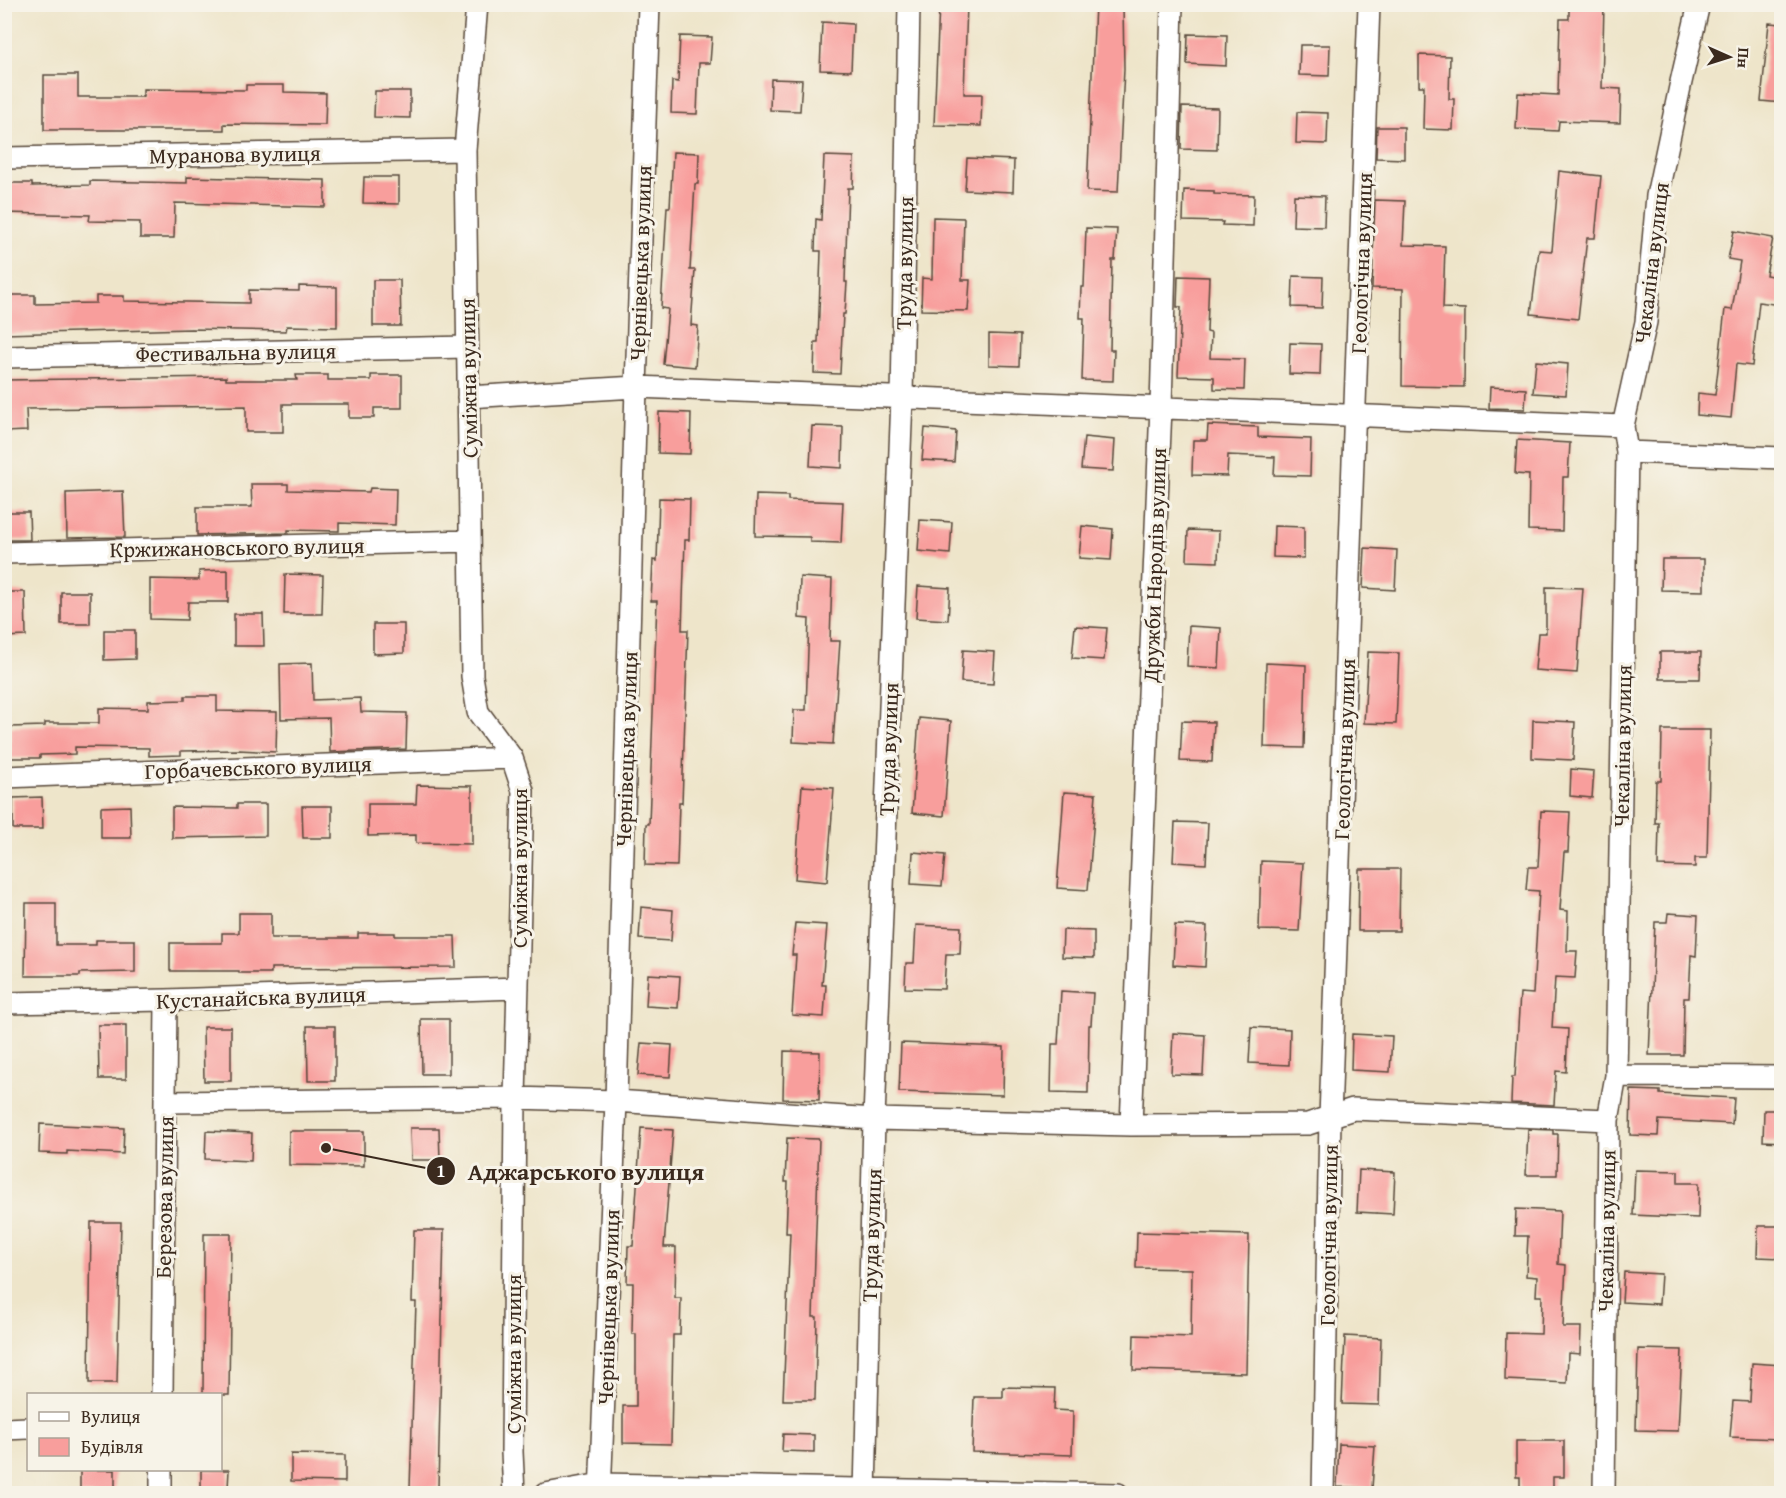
<svg xmlns="http://www.w3.org/2000/svg" width="1786" height="1498" font-family="'Gentium Book Plus',serif">
<style>
.building{fill:#f89e9c}
.lines{fill:none;stroke-linecap:round;stroke-linejoin:round}
.street-casing{stroke:#564638;stroke-width:24}
.street{stroke:#fff;stroke-width:21}
.labels{text-anchor:middle;dominant-baseline:central;stroke-width:6;stroke-linejoin:round;paint-order:stroke}
.street-label{font-size:22px;fill:#3b2a1e;stroke:#f7f3e8}
.leader{fill:none;stroke:#3b2a1e;stroke-width:2}
.callout-dot{fill:#3b2a1e;stroke:#f7f3e8;stroke-width:2}
.mark-label{font-size:18px;text-anchor:middle;font-weight:bold;fill:#fff}
.callout-label{font-size:24px;text-anchor:middle;font-weight:bold;fill:#3b2a1e;stroke:#f7f3e8;stroke-width:6;stroke-linejoin:round;paint-order:stroke}
</style>
<rect width="100%" height="100%" fill="#f7f3e8"/>
<filter id="ink" filterUnits="userSpaceOnUse"><feTurbulence type="fractalNoise" baseFrequency=".0167" numOctaves="2"/><feDisplacementMap in="SourceGraphic" scale="12" xChannelSelector="R" yChannelSelector="G"/><feConvolveMatrix kernelMatrix="1 2 1 2 8 2 1 2 1" color-interpolation-filters="sRGB"/></filter>
<filter id="wash" filterUnits="userSpaceOnUse"><feTurbulence type="fractalNoise" baseFrequency=".008" numOctaves="4" result="noise"/><feDisplacementMap in="SourceGraphic" scale="24" xChannelSelector="R" yChannelSelector="G"/><feGaussianBlur stdDeviation="1.35" result="paint"/><feColorMatrix in="noise" values="0 0 0 0 0 0 0 0 0 0 0 0 0 0 0 0 0 1.4 0 .05"/><feComposite in="paint" operator="in"/></filter>
<g filter="url(#wash)">
<rect width="100%" height="100%" fill="#eee5ca"/>
<g id="blocks">
<path class="building" d="M939,4h28l-3,90h18l-1,32 -47,-1z
M1095,4h28l1,65 -6,123 -31,-1z
M1569,4h35l-2,84 19,1 -1,34 -61,-2 -1,10 -42,-2 2,-36 40,2 2,-76h9z
M822,22l31,2 -2,47 -31,-1z
M1769,23l13,1v79l-21,-2z
M1188,34l39,1 -1,31 -39,-2z
M680,36l32,1 -2,26h-11l-2,51 -26,-1 1,-32 6,1z
M1300,45h30l-1,31 -30,-1z
M1419,55l31,1 -1,43h5l-1,31 -30,-1 1,-43h-5z
M44,75h34v22h65v-8l103,1v-5h38v7l42,1 -1,32 -101,-1v6h-180z
M771,79l31,1 -2,31 -30,-1z
M375,91h35v27l-36,-1z
M1182,107l36,1 -1,42 -36,-1z
M1297,112l31,1 -1,31 -31,-1z
M1377,127h27v32l-28,-1z
M673,152l26,1 -1,31h-3l-5,86h5l-4,55 7,1 -3,41 -32,-3 5,-55 -7,-1 6,-101h3z
M824,156l30,1 -1,31h-5l-3,94h2l-2,32h-2l-3,60 -26,-1 1,-31h3l3,-91h-6l1,-32 5,1z
M967,158l47,2 -1,32 -48,-2z
M1559,171l42,5 -6,62h-8l-9,81 -47,-5 8,-64 13,1z
M187,177l138,3v27l-150,-4 -1,35h-34v-16l-51,-1 1,-6 -86,-2v-30h28v3l58,-1v-4l97,2z
M364,177h35v27l-36,-1z
M1184,190l30,1v3l40,1 -1,31 -31,-1 1,-3 -40,-1z
M1294,195l31,1 -1,31 -31,-1z
M1375,200l30,1 -2,44 42,1 -2,62 22,1 -1,78 -62,-1 1,-97 -31,-1z
M933,217l31,1 -2,62h8l-2,31 -47,-1 1,-32 10,1z
M1086,228l31,1 -2,31h-3l-2,90h4l-1,31 -31,-1 2,-62h-4l1,-31h3z
M1734,231l39,7 -7,37 16,3 -2,27 -21,-3 -7,64 -16,-2 -5,54 -34,-3 1,-22 17,2 10,-86 7,1 8,-49 -12,-2z
M1178,276l31,1 -2,55 4,1 -1,25 35,1 -1,31 -30,-1v-12l-36,-1 3,-69h-4z
M1293,276l30,1 -1,31 -30,-1z
M373,280h27l1,46h-28z
M299,286l38,1v40l-50,-1 -1,5 -95,-2 -187,5v-39h31v9l61,-1v-7h28v5l125,2v-13l50,1z
M989,334l31,1 -1,31 -30,-1z
M1290,343l31,1 -1,31 -31,-1z
M1536,361l32,3 -2,31 -33,-2z
M296,375h32v5h43v-5h31v33h-28v10h-25v-14h-66v28h-37v-26l-220,3 1,22 -23,1v-52l222,-3v3h71z
M1490,387l36,2 -1,20 -36,-1z
M659,412l32,1 -1,41 -32,-1z
M1208,425l50,2v10l53,2 -1,37 -36,-1 1,-18 -47,-2 -1,21 -35,-1 1,-35h14z
M812,426l31,1 -1,41 -32,-2z
M925,428l31,3 -2,31 -32,-2z
M1084,437l31,3 -2,31 -32,-2z
M1517,440l53,3 -2,34h-5l-1,54 -34,-1 1,-55 -14,-1z
M251,484h37v6l81,2 1,-4 26,1 -1,36 -56,-2v8l-51,-1v3l-91,2v-28h55z
M123,491l2,46 -58,1 -1,-45z
M756,495l32,1v4l55,2 -2,41 -31,-1v-5l-55,-1z
M659,498l31,1 -1,41h-4l-3,90h6l-6,173h-3l-2,63 -32,-1 1,-41h3l8,-223h-6l2,-41 4,1z
M4,512h25l1,28h-26z
M920,520l32,2 -2,32 -32,-3z
M1082,526l31,3 -2,31 -32,-2z
M1274,526l30,1v31l-31,-1z
M1188,530l31,1 -1,31 -31,-1z
M1365,548l32,2 -2,40 -32,-2z
M1662,559h42v32l-43,-1z
M228,570v32h-40l-1,18 -37,-1v-40l49,1v-9z
M285,574l38,1 -1,39h-38z
M800,577l32,2 -2,62h10l-7,103 -40,-2 1,-32h12l3,-91 -10,-1z
M918,586l32,2 -2,32 -32,-2z
M1546,587l37,1 -6,85 -42,-3 3,-37h8z
M4,592h21l1,44 -22,1z
M61,592h29v32h-29z
M234,614h29l1,32h-30z
M373,624h31v29l-31,1z
M1075,626l32,2 -3,32 -32,-2z
M1189,626l32,2 -2,40 -32,-2z
M104,630h31v29l-31,1z
M963,650l32,2 -2,32 -32,-2z
M1368,652l31,1 -3,71 -32,-1z
M1660,652h41l-1,27h-40z
M312,663l1,37 47,-2 1,14 46,1 -1,36 -76,3 -1,-34 -48,1 -1,-55z
M1266,663l40,2 -2,83 -40,-1z
M185,696h32v15l60,1 -1,40 -38,-2 -57,1v4l-32,1v-8l-74,-1v7l-35,1v3h-29l-1,-31 35,-1v-3h54v-15l49,1v-8l37,-1z
M919,718l32,3 -7,95 -32,-3z
M1533,720l42,2 -2,38 -41,-2z
M1182,721l32,1 -2,40 -32,-1z
M1662,730h48l-3,128h-12v9l-37,-1 1,-43h-4l1,-42h5z
M1571,769l23,2 -2,27 -22,-2z
M417,785l55,1v58l-56,-1v-8l-48,1v-32h48z
M802,786l32,2 -7,94 -32,-3z
M1064,792l32,2 -8,96 -31,-2z
M42,797l1,32h-30v-31z
M237,804h29v32l-94,2v-31l65,1z
M130,806l1,32h-30v-31z
M302,806h30v32h-29z
M1541,811l29,1 -2,40h-4l-4,58 8,1 -1,40h10l-2,27 -20,-1 -3,51 16,1 -2,43 -10,-1 -2,34 -43,-2 1,-26h3l5,-84 13,1 6,-103 -13,-1 2,-23h10z
M1175,822l33,1 -2,41 -33,-2z
M913,852l32,3 -3,31 -31,-2z
M1261,861l42,2 -4,68 -40,-1z
M1359,869h41l-1,62h-41z
M26,903h30v42h40v-5h39v32l-55,1v3h-55z
M641,907l32,3 -2,31 -32,-2z
M239,913h32v25h87v-5h37v3h60l1,31 -185,1v5h-32v-2h-69v-28h52v-10h17z
M1668,913l30,2 -2,41 -5,-1 -2,43h-5l-1,57h-34l6,-133h12z
M795,923l32,2 -5,60h4l-2,32 -32,-2 4,-60h-4z
M916,925l45,2 -1,27h-14l-2,35 -39,-1 1,-25h8z
M1175,925l32,1 -2,41 -32,-2z
M1063,930l31,1v27l-32,-1z
M648,974l32,2 -2,32 -32,-2z
M1061,991l32,2 -2,32h-2l-1,68 -37,-1 1,-48h6z
M421,1019h28v55h-27z
M98,1025h28v54h-27z
M307,1026h28v55h-27z
M203,1027h28v54h-27z
M1251,1027l39,2 -1,36 -40,-2z
M1173,1033l32,2 -2,40 -32,-1z
M1352,1034l40,2 -2,36 -39,-2z
M641,1043l31,2 -2,32 -32,-2z
M901,1043l103,4 -1,48 -104,-3z
M784,1051l36,1 -1,48 -36,-1z
M1631,1090l29,1v3l74,4 -2,26 -73,-4 -1,16 -28,-1z
M1764,1110h18v32l-19,-1z
M40,1124l84,4 -1,26 -56,-3v3l-28,-1z
M410,1128h29l1,32h-29z
M641,1128l32,2 -9,117h12l-1,51h6l-1,37h-7l-2,109 -48,-1v-37h13v-72h-4l1,-51h-6l1,-37h5z
M1528,1129l25,1v4h5l-1,41h-31z
M206,1131l46,2 -1,28 -46,-2z
M289,1131h75v35l-75,-1z
M787,1138l32,1 -6,178h4l-2,83h-32l7,-167h-4l2,-51h-3z
M1359,1170l36,2 -2,42 -36,-2z
M1635,1170l43,1v12h21l-1,35 -65,-3z
M1516,1209l44,2 -2,53 8,1 -3,62h18l-1,27 -12,-1 -1,30 -62,-3 1,-47 35,1 1,-38h-6l1,-19 -11,-1 2,-40h-13z
M91,1222h30l-4,161h-28z
M1758,1226h24v32l-25,-1z
M414,1230h30l-6,258h-28l6,-186h-4z
M1137,1232l112,3 -3,138 -113,-3 1,-35 57,2 1,-68 -56,-1z
M204,1234h27l-2,161h-26z
M1624,1272l37,2 -2,30 -37,-2z
M1345,1336l36,2 -2,67 -37,-1z
M1638,1349l44,1 -4,81 -42,-1z
M1752,1363l30,2 -4,74 -48,-2 3,-36 17,1z
M1003,1387l52,1 -1,22 19,1 -1,44 -100,-3 2,-55h29z
M783,1434l31,1v17l-32,-1z
M1516,1441h48v36h-11v17h-33v-17h-4z
M1339,1444l36,2 -3,42 -35,-1z
M291,1454l54,1v27l-54,-1z
M80,1470h35v24h-35z
M201,1470h28l-1,18h-27z"/>
</g>
</g>
<g filter="url(#ink)">
<use href="#blocks" fill-opacity="0" stroke="#564638" stroke-width="1.5"/>
<g class="lines">
<defs>
<path id="street" d="M477,4l-12,146 7,526 6,36 34,46 11,33 -8,307 -3,354 2,42
M4,158l461,-8
M4,357l463,-10
M468,397l168,-10 987,39
M1627,452l155,6
M4,553l466,-12
M4,777l508,-19
M4,1003l162,-3 352,-12
M1616,1076l166,1
M165,1102l350,-4 101,3 258,18 257,6 177,-1 45,-15 255,11
M1131,1125l30,-718 11,-403
M162,1394l4,-394
M4,1429l24,-1
M161,1494v-24
M545,1494l56,-10 517,10
M600,1494l16,-393 20,-714 13,-383
M865,1494l9,-375 28,-721 7,-394
M1323,1494l7,-376 39,-1114
M1604,1494l4,-374 8,-44 11,-624 -4,-26 23,-104 11,-126 24,-114 18,-78"/>
</defs>
<use href="#street" class="street-casing"/>
<use href="#street" class="street"/>
</g>
</g>
<g class="labels">
<g class="street-label">
<text transform="translate(235 154) rotate(-1)">Муранова вулиця</text>
<text transform="translate(640 263) rotate(-88)">Чернівецька вулиця</text>
<text transform="translate(904 263) rotate(-89)">Труда вулиця</text>
<text transform="translate(1361 263) rotate(-88)">Геологічна вулиця</text>
<text transform="translate(1651 263) rotate(-83)">Чекаліна вулиця</text>
<text transform="translate(236 352) rotate(-1)">Фестивальна вулиця</text>
<text transform="translate(468 378) rotate(-91)">Суміжна вулиця</text>
<text transform="translate(237 547) rotate(-1)">Кржижановського вулиця</text>
<text transform="translate(1154 565) rotate(-88)">Дружби Народів вулиця</text>
<text transform="translate(1622 746) rotate(-89)">Чекаліна вулиця</text>
<text transform="translate(626 749) rotate(-88)">Чернівецька вулиця</text>
<text transform="translate(888 749) rotate(-88)">Труда вулиця</text>
<text transform="translate(1344 749) rotate(-88)">Геологічна вулиця</text>
<text transform="translate(258 767) rotate(-2)">Горбачевського вулиця</text>
<text transform="translate(519 868) rotate(-90)">Суміжна вулиця</text>
<text transform="translate(261 997) rotate(-2)">Кустанайська вулиця</text>
<text transform="translate(164 1197) rotate(-89)">Березова вулиця</text>
<text transform="translate(1606 1231) rotate(-89)">Чекаліна вулиця</text>
<text transform="translate(871 1235) rotate(-88)">Труда вулиця</text>
<text transform="translate(1328 1235) rotate(-89)">Геологічна вулиця</text>
<text transform="translate(608 1307) rotate(-88)">Чернівецька вулиця</text>
<text transform="translate(513 1354) rotate(-90)">Суміжна вулиця</text>
</g>
</g>
<path class="leader" d="M326 1148L441 1171"/>
<g class="callout-dot">
<circle cx="326" cy="1148" r="6"/>
<circle cx="441" cy="1171" r="15"/>
</g>
<g class="mark-label">
<text x="441" y="1177">1</text>
</g>
<g class="callout-label">
<text x="586" y="1180">Аджарського вулиця</text>
</g>
<rect width="1786" height="1498" fill="none" stroke="#f7f3e8" stroke-width="24"/>
<rect x="27" y="1393" width="195" height="78" fill="#f7f3e8" stroke="#aca397" stroke-width="1.5"/>
<rect x="39" y="1412" width="30" height="9" fill="#ffffff" stroke="#aca397" stroke-width="1.5"/>
<text x="81" y="1423" font-size="18" fill="#3b2a1e">Вулиця</text>
<rect x="39" y="1438" width="30" height="18" fill="#f89e9c" stroke="#aca397" stroke-width="1.5"/>
<text x="81" y="1453" font-size="18" fill="#3b2a1e">Будівля</text>
<g transform="translate(1729 57) rotate(93)" stroke="#f7f3e8" stroke-width="4.5" paint-order="stroke">
<path d="M0-4.5L10 22L0 15L-10 22Z" fill="#3b2a1e"/>
<text y="-9" font-size="16" font-weight="bold" text-anchor="middle" fill="#3b2a1e">Пн</text>
</g>
</svg>
